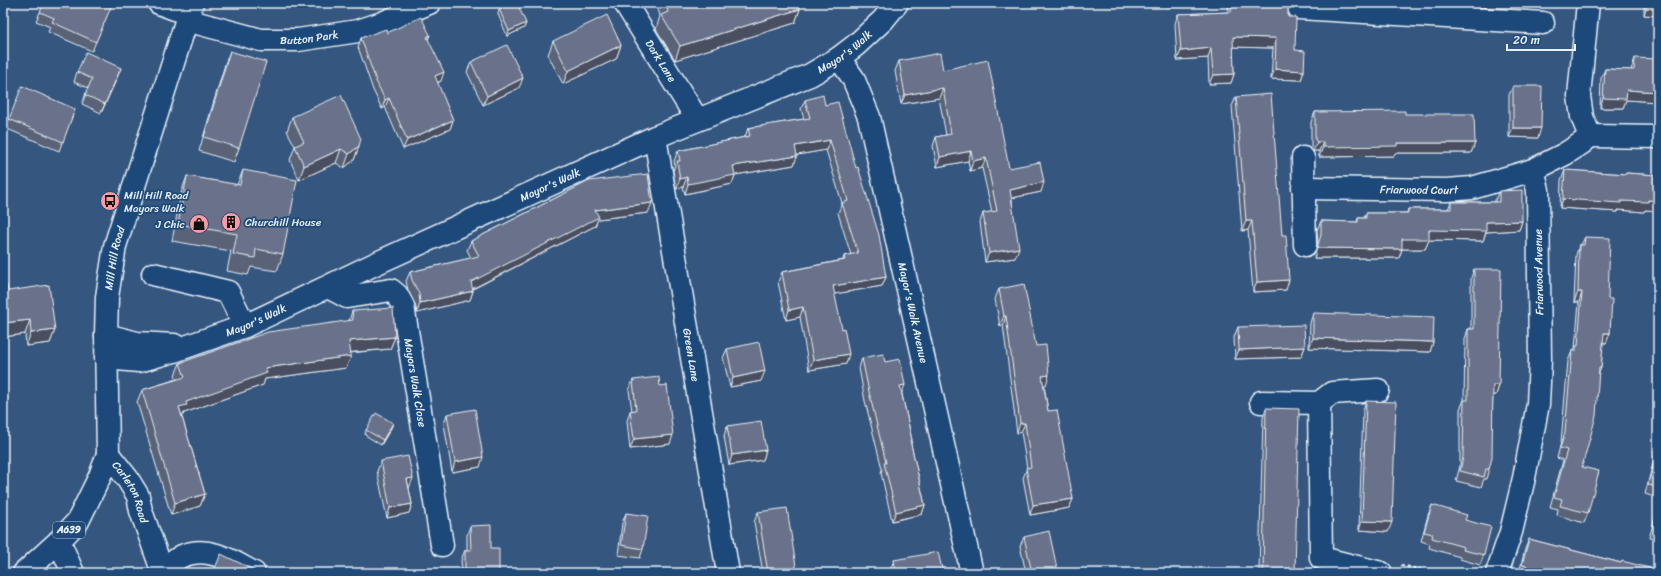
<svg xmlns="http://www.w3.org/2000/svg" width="1661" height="576" font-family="Sriracha,sans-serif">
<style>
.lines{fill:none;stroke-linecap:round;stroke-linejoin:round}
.minor-casing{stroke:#e8f1f8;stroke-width:25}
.highway-casing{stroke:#e8f1f8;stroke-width:25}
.path{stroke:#e8f1f8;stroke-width:2.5;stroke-dasharray:3 3;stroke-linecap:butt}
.minor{stroke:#1f4a7a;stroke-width:22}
.highway{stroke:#1f4a7a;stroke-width:22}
.wall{fill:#5a6277;stroke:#e8f1f8}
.shaded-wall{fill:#4a5061;stroke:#e8f1f8}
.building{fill:#69728a;stroke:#e8f1f8}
.labels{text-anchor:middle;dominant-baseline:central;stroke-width:3.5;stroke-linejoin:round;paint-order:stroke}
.shield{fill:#1f4a7a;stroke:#acbfd2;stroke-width:1}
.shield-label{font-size:10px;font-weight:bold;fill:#e8f1f8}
.street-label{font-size:11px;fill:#e8f1f8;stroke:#1f4a7a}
.poi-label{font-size:11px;fill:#e8f1f8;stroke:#1f4a7a;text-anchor:start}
</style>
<rect width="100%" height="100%" fill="#35567f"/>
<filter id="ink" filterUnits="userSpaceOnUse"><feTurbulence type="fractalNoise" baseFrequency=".025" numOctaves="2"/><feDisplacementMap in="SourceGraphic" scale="8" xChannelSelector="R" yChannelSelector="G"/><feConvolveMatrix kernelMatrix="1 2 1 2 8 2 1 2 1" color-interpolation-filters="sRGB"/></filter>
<g filter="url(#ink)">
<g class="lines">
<defs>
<g id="minor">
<path d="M159,3l29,11"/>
<path id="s1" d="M625,3l72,116"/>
<path d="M1300,3l-1,5 244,15"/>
<path id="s2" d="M186,20l75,20h37l60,-9 24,-8 47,-20"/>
<path id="s3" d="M839,58l14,20 16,39 103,456"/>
<path d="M1590,136l68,1"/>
<path id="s4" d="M655,137l73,436"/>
<path d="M1303,158l2,87"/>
<path id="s5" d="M1303,188l144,2 25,-2 61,-18 32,-16 17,-11 8,-7 -8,-19 -3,-21 9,-93"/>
<path d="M153,274l75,18 17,34"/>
<path id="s6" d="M328,287l19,10 44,-7 6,5 6,11 39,239"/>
<path d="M106,335l31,8 37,2"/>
<path id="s7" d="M106,358l33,3 35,-10 71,-25 132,-63 278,-126 155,-62 29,-17 17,-13 27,-25 14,-17"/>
<path d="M1261,402l58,1 13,-10 46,-3"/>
<path d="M1319,403l2,155 60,15"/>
<path id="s8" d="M108,454l19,24 11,18 3,15 22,62"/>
<path d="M59,541l14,32"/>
<path d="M163,572c5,-4 12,-13 19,-16 26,-11 50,5 72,17"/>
<path d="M1497,573l14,-41 13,-54 14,-74 2,-44 -2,-170 -5,-20"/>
</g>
<g id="highway">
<path id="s9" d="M24,573l35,-32 19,-20 22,-45 8,-22 -2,-119 1,-38 8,-51 77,-243"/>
</g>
</defs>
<use href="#minor" class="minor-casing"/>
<use href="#highway" class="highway-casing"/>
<path class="path" d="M1401,565l32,8"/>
<use href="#minor" class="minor"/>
<use href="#highway" class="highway"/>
</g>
<path class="wall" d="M658,3h140l2,6 -5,14 -120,37 -19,-31 4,-13 -3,-10z
M1150,3h22l-1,4z
M1229,3h59v14l7,33 9,21 -3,9 -30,-1 2,-31 -40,-1 1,27 -3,9 -22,1 -1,-26 -31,2 -2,-36 3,-10 50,-2z
M1644,3h14v13l-14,-1z
M499,9l27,14 -2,5 -17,8 -9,-22z
M40,12l67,4 -15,35 -44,-19 2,-5 -14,-6z
M387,33l43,2 -2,5 13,41 -4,2 16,37 -3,9 -47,20 -18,-42 -3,2 -9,-19 -15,-43 3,-9z
M553,41l68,4 -5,14 -53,25 -15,-29z
M230,51l9,97 -5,14 -35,-11 26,-87z
M1635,58l23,44 -32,-2 -3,8h-23l1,-30 4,-9 26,1z
M899,61l44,9 66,98 32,24 -29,6 3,60 -30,4 -5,-40 3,-9 9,-1 -10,-44 -12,3 -2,-10 -31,6 -4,-21 3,-9 10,-2 -7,-37 -38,6 -6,-33z
M471,62l48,26 -36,17 -16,-33z
M77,72l40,6 -16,35 -19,-9 6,-16 -14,-6z
M1513,86l25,52 -29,-1v-42z
M1236,97l46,138 4,55 -33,2 -5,-62 -6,1 -10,-125z
M805,100l20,5 61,172 -4,9 -48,8 12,70 -37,6 -9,-53 -14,3 -8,-38 4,-10 61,-12 1,-4 7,-1 -13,-42 4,-10 -16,-53 -29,5 -3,10 -59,10 -3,9 -47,10 -2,-7 -7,2 -3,-18 2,-6 -1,-4 4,-10 67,-14 3,-9 56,-9 -3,-10z
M75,109l-16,42 -54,-23 4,-9z
M1315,112l90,2 70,29 -4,10h-76l-1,3 -75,1v-6h-6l-2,-2v-27z
M292,117l67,29 -5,14 -10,8 -8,-5 -37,17 -9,-20 5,-14 -8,-15z
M243,170l40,84 -6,17 -26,-4 -3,8 -21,-4 4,-20 -59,-10 9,-48 6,-17 50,9z
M1565,170l61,4v-1l32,2v36l-13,-1 -1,2 -26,-2v2l-58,-4 1,-28z
M589,181l59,32 -50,6 -3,7 -122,63v2l-3,9 -53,13 -2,-9 -7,-14 -2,-9 4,-9 61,-14 -4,-8 4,-9z
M1499,191l23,30 -3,9 -33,2 -3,9 -54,-1 -4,9h-23l-3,9h-85l4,-13 -1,-15 4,-9 36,1 1,-4h6l2,-5h41l1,-4h40l3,-7h44v-2z
M1585,237l23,62 2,34 -4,10h-3l-2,25 -3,7 -16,92 6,46 -4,10 -27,-8 1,-6 -8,-2 13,-47 -6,-2 4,-16 7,-81 4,-10h2l1,-3 4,-46h-5l2,-47 3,-10h2z
M1474,269l25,116 -3,10h-3l-4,74 -3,10h-2l-3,8 -25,-6 4,-15v-57l4,-9 1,-61 3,-10h3v-51z
M3,285l5,6 47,39 -5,13 -24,3 -1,-12 -22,3z
M999,289l37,57 10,39h-2l4,26 25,88 -4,9 -39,7 -7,-37 4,-10 -6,-36 -4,1 -14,-108 -3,1 -5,-27z
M352,311l43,26 -5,12 -40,4 -4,15 -81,11 -2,6 -79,28 -2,4 23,77 -5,12 -29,9 -34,-113 5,-12 35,-11 -2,-4 5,-12 169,-42z
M1313,313l120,29 -3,10 -121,-4 1,-25z
M1238,327l67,20 -4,10 -66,2 -1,-22z
M727,349l34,32 -31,6 -7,-29z
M862,358l23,4 17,32 10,46 -1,4 14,61 -3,9 -30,7 -11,-48 1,-4 -17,-68 -6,-33z
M633,380l37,64 -40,5 -3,-28 3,-10h2l-3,-21z
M1366,401l22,131 -29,-2 4,-120z
M1266,408l29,165h-36l4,-155z
M447,414l33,53 -28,5 -8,-48z
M393,423l-2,5 -10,17 -16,-10 1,-5z
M727,426l39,24 -3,10 -34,5 -5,-29z
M1658,432v66l-13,-4 10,-39z
M381,461l28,27 3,16 -3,9 -22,5 -10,-47z
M1432,505l33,15 19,35 -4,10 -20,-6v-2l-31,-9 1,-4 -9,-3 7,-26z
M1658,507v33l-9,-2z
M758,512l39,61h-34l-9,-51z
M626,513l17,36 -3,9 -22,-3 4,-32z
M470,526l21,22 8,25h-37l-1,-13 4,-10h2v-15z
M1024,537l34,36h-32l-6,-27z
M1529,539l127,33 2,1h-139l6,-24z
M894,560l49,13h-52l-1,-3z"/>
<path class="shaded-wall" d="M1647,5l11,1v10l-14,-1z
M800,9l-5,14 -120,37 5,-14z
M526,23l-2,5 -17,8 2,-5z
M1233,37l43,1 -3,10 -44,-1z
M621,45l-5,14 -53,25 5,-13z
M1211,48l-3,10 -31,2 4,-9z
M121,68l-4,10 -16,35z
M1275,69l29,2 -3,9 -30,-1z
M444,72l-3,9 -10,4 4,-9z
M1234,74l-3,9 -22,1 4,-9z
M523,78l-4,10 -36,17 4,-9z
M943,88l-4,10 -38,6 4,-9z
M1627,90l31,2v10l-32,-2 -3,8h-23l3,-10z
M389,98l-4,9 -3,2 3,-9z
M453,120l-3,9 -47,20 4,-9z
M1513,128h28l-3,10 -29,-1z
M830,140l-4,10 -34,6 3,-10z
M1317,142h6l-4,9h-6z
M1397,143h78l-4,10h-76l-1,3 -75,1 4,-10z
M359,146l-5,14 -10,8 5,-14z
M341,149l-5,14 -37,17 5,-14z
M971,151l-3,10 -31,6 3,-10z
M797,156l-3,9 -59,10 -3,9 -47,10 3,-10 45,-18z
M986,158l-4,10 -12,3 3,-10z
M687,177l-4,10 -7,2 4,-10z
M1044,182l-3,10 -34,7 3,-9z
M1563,199l58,2 27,-1 10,1v10l-13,-1 -1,2 -26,-2v2l-58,-4z
M652,203l-4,10 -50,6 -3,7 -127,65 3,-9 124,-72z
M1246,221h6l-4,9 -6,1z
M1522,221l-3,9 -33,2 -3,9 -54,-1 -4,9h-26l3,-10 27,-9 57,-8z
M1019,248l-4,10 -30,4 4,-9z
M1317,248l85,1 -3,9h-85z
M886,277l-4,9 -53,9 4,-9z
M1289,280l-3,10 -33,2 4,-10z
M473,291l-3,9 -53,13 3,-10z
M1578,292h4l-3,10h-5z
M803,307l-3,10 -14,3 3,-10z
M1004,316h2l-3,9 -3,1z
M30,320l-5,14 -22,3v-14z
M55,330l-5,13 -24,3 5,-13z
M1604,333h6l-4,10 -6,-1z
M395,337l-5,12 -46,4 5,-12z
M1313,338l120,4 -3,10 -121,-4z
M1305,347l-4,10 -66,2 4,-9z
M849,354l-3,10 -37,6 4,-10z
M351,356l-5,12 -81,11 -2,6 -79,28 -2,4 -3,-10 7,-5 79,-34z
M765,371l-4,10 -31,6 3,-9z
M1049,375l-3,10 -7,1 3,-10z
M905,385l-4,10 -1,-9z
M1493,385h6l-3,10h-7z
M393,423l-2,5 -10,17 2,-5z
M1020,423h5l-4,9 -4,1z
M673,435l-3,9 -40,5 4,-10z
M766,450l-3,10 -34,5 3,-10z
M483,457l-3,10 -28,5 3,-10z
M413,478l-4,10 -2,-9z
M205,494l-5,12 -29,9 4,-12z
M1073,499l-4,9 -39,7 3,-10z
M412,504l-3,9 -22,5 3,-10z
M925,505l-3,9 -30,7 4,-9z
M1362,521l30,1 -4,10 -29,-2z"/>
<path class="building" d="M44,3h58l9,4 -15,35 -44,-20 2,-4 -14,-6z
M513,3h4l9,20 -17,8 -10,-22z
M666,3h132l2,6 -120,37 -19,-31 7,-3z
M1232,3h56v14h8l-1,33 10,1 -1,20 -29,-2 1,-31 -43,-1 1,37 -21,1 -2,-27 -30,3 -3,-37 53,-2z
M1647,3h11v3l-11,-1z
M607,15l14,30 -53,26 -15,-30z
M421,17l9,18 -3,2 17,35 -9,4 18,44 -46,20 -18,-42 -4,2 -9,-19 -15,-43 25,-9 1,4z
M507,45l16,33 -36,18 -16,-34z
M230,51l36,11 -27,86 -35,-11z
M86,52l35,16 -16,36 -20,-9 7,-16 -15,-7z
M940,53l3,17 45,-10 21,108 31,-6 4,20 -34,8 9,58 -30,5 -6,-40 14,-2 -11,-53 -13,3 -2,-10 -31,6 -4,-20 15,-3 -8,-46 -38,7 -6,-34z
M1635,58l23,1v33l-31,-2 -1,9 -23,-1 2,-29 29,1z
M22,86l53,23 -12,33 -54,-23z
M1513,86h29l-1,42h-28z
M1271,94l11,141h4l3,45 -32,2 -5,-61h-6l-10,-124z
M341,95l20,44 -2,7 -10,8 -8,-5 -37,17 -9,-20 9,-4 -12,-25z
M823,95l2,10 13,-3 18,66 2,-1 21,68 7,42 -53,9 9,43 2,-1 5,26 -36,6 -10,-53 -14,3 -7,-38 63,-12 -1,-4 14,-3 -16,-50 6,-2 -18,-61 -35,6 2,10 -64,10 2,9 -47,9 -1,-7 -7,2 -3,-18h3l-2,-10 72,-15 -2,-8 62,-10 -5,-18z
M1405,111v3h69l1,29h-78v3l-74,1v-5h-6l-2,-2v-28z
M243,170l54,10 -14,74 -27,-5 -1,9 -22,-4 4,-20 -59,-10 9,-48 53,9z
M1565,170l61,4v-1l32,2v26l-10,-1v2l-27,-1v2l-58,-4z
M648,174l4,29 -57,7 4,7 -128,65 2,9 -53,12 -1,-9 -7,-14 -2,-8 69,-16 -8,-15 118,-60z
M1522,190v31l-36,1v9l-57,-1v9h-27v10l-85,-1 4,-13v-14l37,1v-4h8v-5h42v-4h43v-7h48v-11z
M1585,237l25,1 -2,61h4l-2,34h-6l-3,35h-2l-3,48 -14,51 17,4 -11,42 -28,-7 2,-7 -8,-2 13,-47 -7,-2 5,-15 7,-82h4v-5h2l4,-54h-4l1,-47h5z
M1474,269h27l-2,116h-6l-1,73 -3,11h-3l-2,8 -24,-6 3,-14 1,-57h4v-71h6z
M1024,284l12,62 10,-1 3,30 -7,1 6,35 9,-1 16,89 -40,6 -7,-37 5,-1 -6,-44h-5l-14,-107h-2l-5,-27z
M3,285h4l1,6 41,-6 6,45 -24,3 -1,-13 -27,3z
M393,308l2,29 -46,4 2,15 -86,12 2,5 -81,29 1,3 -8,2 26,87 -30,9 -33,-113 43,-13 -5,-14 88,-31 85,-12 -1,-9z
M1313,313l121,4 -1,25 -120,-4z
M1304,325l1,22 -66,3 -1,-23z
M759,342l6,29 -32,7 -6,-29z
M883,354l2,8 15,-3 5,26 -5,1 12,54h-2l15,65 -29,7 -12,-49h2l-17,-71 -7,-34z
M659,377l1,9 7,-1 6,50 -39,4 -4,-28 6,-1 -3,-30z
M1366,401l30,1 -4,120 -30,-1z
M1266,408l33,1 -4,164h-32z
M475,409l8,48 -28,5 -8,-48z
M376,413l17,10 -10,17 -17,-10z
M761,421l5,29 -34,5 -5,-29z
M1658,448v39l-10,-2z
M408,456l5,22 -6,1 5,25 -22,4 -9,-47z
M1432,505l35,10 -2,5 26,7 -7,28 -21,-5 1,-3 -32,-9 1,-4 -9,-2z
M787,508l10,65h-29l-10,-61z
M1658,510v20l-5,-2z
M626,513l22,3 -5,33 -22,-4z
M491,525v23h8v25h-34v-23h6l-1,-24z
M1049,531l9,42h-26l-8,-36z
M1529,539l92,24 1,-2 35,9 -1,2h2v1h-118l-14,-4 1,-3 -5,-1z
M938,552l5,21h-47l-2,-13z
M221,554l35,17 -1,2h-42z"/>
</g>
<defs>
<symbol id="bus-disc" viewBox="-11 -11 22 22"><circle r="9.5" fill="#ff9aa2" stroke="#1f4a7a"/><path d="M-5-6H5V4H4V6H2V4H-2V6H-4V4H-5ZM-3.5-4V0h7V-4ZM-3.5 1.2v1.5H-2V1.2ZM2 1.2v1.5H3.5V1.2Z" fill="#111"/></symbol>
<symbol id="building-disc" viewBox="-11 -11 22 22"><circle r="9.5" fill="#ff9aa2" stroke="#1f4a7a"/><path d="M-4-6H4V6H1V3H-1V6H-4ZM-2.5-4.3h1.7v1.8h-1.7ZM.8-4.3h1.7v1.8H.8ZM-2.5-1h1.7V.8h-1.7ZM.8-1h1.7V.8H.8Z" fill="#111"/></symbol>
<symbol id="shop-disc" viewBox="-11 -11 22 22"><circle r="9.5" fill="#ff9aa2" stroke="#1f4a7a"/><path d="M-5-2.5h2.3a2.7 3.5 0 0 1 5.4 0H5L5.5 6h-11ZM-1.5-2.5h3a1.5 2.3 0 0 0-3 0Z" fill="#111"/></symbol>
</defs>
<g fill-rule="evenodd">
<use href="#bus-disc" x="99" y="190" width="22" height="22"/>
<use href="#building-disc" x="220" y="211" width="22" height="22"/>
<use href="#shop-disc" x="188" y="213" width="22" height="22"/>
</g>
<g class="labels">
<rect class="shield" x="53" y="522" width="32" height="16" rx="3"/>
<g class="shield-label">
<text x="69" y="530">A639</text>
</g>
<g class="street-label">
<text stroke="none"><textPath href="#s2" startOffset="126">Button Park</textPath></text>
<text stroke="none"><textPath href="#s7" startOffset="805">Mayor's Walk</textPath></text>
<text stroke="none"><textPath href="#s1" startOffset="68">Dark Lane</textPath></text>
<text stroke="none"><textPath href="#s7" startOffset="481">Mayor's Walk</textPath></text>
<text stroke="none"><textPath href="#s5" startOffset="116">Friarwood Court</textPath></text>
<text stroke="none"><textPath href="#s9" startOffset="345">Mill Hill Road</textPath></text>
<text transform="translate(1539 272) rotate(-91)">Friarwood Avenue</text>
<text stroke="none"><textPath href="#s3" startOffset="267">Mayor's Walk Avenue</textPath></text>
<text stroke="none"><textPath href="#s7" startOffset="157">Mayor's Walk</textPath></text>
<text stroke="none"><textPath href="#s4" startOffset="221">Green Lane</textPath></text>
<text stroke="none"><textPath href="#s6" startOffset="164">Mayors Walk Close</textPath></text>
<text stroke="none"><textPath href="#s8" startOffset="45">Carleton Road</textPath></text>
</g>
<g class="poi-label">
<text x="124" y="195">Mill Hill Road<tspan x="124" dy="13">Mayors Walk</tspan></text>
<text x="245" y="222">Churchill House</text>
<text x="185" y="224" text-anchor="end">J Chic</text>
</g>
</g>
<rect width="1661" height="576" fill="none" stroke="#1f4a7a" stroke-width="16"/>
<rect x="8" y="8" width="1645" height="560" fill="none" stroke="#e8f1f8" stroke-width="1.5" filter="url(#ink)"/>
<path d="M1507 44v6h68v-6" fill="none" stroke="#e8f1f8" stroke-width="2"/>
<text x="1513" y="44" font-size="12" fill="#e8f1f8" stroke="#1f4a7a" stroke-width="3" paint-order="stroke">20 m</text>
</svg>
